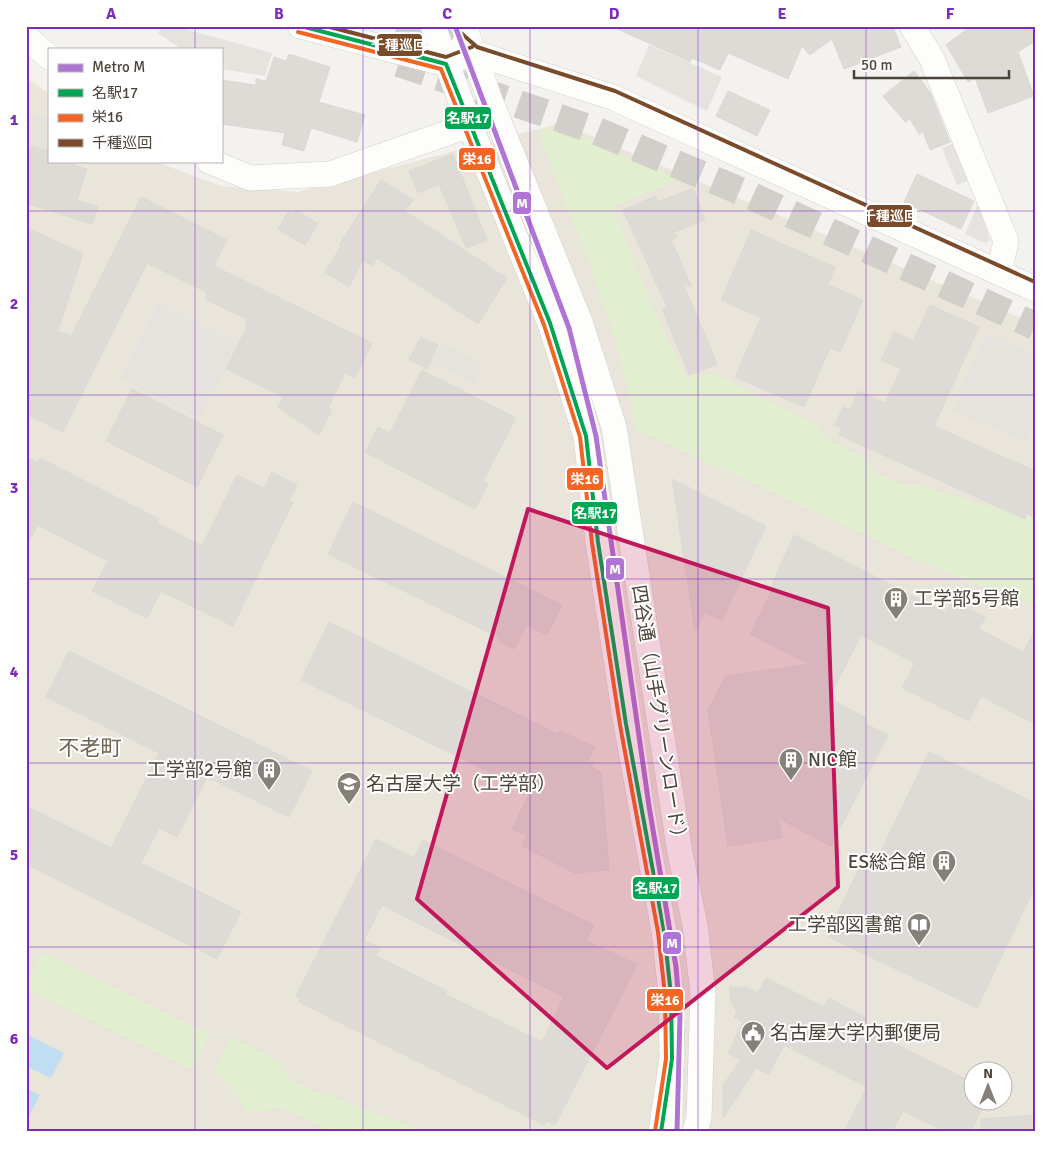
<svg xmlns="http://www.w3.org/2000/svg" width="1061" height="1158" font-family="Signika,'Noto Sans JP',sans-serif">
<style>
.education{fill:#eae5da;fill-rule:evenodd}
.green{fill:#e1eecf}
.parking{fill:#e6e3df}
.water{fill:#c0ddf1}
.building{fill:#dedbd6;stroke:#dcd9d4;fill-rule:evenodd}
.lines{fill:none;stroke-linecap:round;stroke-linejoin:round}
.highway-tunnel{stroke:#d2cfca;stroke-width:28;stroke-dasharray:28 14;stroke-linecap:butt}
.minor-casing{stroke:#d2d0cb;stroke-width:26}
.minor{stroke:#fdfdfc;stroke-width:25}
.bus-1-casing{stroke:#fff;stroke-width:8}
.bus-2-casing{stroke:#fff;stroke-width:8}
.bus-3-casing{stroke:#fff;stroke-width:8}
.bus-1{stroke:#00a651;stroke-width:4}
.bus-2{stroke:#f26522;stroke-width:4}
.bus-3{stroke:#7a4b2a;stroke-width:4}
.metro-1-casing{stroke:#fff;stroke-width:9}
.metro-1{stroke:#b074d6;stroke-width:5}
.marked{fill:#c2185b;fill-opacity:0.2;stroke:#c2185b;stroke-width:4;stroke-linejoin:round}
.grid{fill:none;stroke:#7b2cbf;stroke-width:1;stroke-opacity:0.55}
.labels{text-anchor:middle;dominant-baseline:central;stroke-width:4;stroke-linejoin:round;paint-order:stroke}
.poi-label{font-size:19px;fill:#4b4439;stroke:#fff;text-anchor:start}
.street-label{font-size:19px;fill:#4b4439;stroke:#fff}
.quarter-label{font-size:21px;fill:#6e6250;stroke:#fff}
.line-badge{stroke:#fff;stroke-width:2}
.badge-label{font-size:14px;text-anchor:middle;font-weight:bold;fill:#fff}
.neatline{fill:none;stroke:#7b2cbf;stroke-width:2}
.grid-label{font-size:16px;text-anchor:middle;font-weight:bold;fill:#7b2cbf}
</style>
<rect width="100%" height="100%" fill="#f4f2ee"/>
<path class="education" d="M26,78l23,15v68h105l67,25 77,6 263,-69 474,201v808h-1009zM974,1070h30v30h-30z"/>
<path class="green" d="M564,125l37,21 78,33 -66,28 37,95 36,75 29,-3 104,52 6,11 42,23 9,14 30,12 13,-1 99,30 17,1v89l-79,-28 -321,-148 -6,-35 -20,-75 -13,-33 -7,-26 -18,-41 -33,-88z
M42,953l168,82 -17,35 -167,-81z
M232,1037l44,23 18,23 119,44 5,5h-84l-52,-24 -37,4 -10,-20 -21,-21z"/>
<path class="parking" d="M162,26h12l98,27 -7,23 -44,-7v-20h-40l-23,-16z
M649,45l73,32 -15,34 -71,-35z
M28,112l21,6v32l-23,-6z
M957,142l15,37 -15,6 -15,-37z
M978,204l12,36 -5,3 -20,-9z
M157,303l80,40 -37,75 -81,-39z
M986,334l49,21v67l-9,21 -74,-33z
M443,343l42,23 -10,18 -42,-23z"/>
<path class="water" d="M26,1034l38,19 -13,25 -25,-12z
M26,1088l14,7 -13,25h-1z"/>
<path class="building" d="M611,26h282l8,21 -57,22 -12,-30 -22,16 -8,-9 -14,33 -60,-26 -8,17 -28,-12 -2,4z
M971,26h59l5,9v6l-17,11 16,44 -46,17 -13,-35 -7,4 -22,-37z
M289,54l41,13 -11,35 46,13 -8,27 -46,-14 -7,23 -22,-6 3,-12 -64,-9v-44l35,5v-6l10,2 8,-24 12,4z
M914,71l16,21 20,50 -20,8 -7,-18 -4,2 -9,-15 -5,3 -22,-26z
M728,91l42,19 -13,26 -41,-20z
M31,146l18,5v10h11l27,8 -10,31 21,7 -6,17 -66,-21v-40z
M453,154l34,86 -21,8 -27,-64 -21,9 -9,-22z
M917,174l57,27 -13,28 -57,-27z
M381,180l32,20 -8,11 102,67 -29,46 -101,-66 -5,8 -9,-6 -14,27 -24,-15 16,-26 -2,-1z
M693,188l12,32 -31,12 3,5 -6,3 21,47 -9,-4 34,81 -28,11 -27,-66 5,-2 -44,-97 32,-14 3,6z
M141,197l86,43 -13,26 158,77 -17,35 -10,-5 -17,35 4,2 -13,25 -41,-28 5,-10 -57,-28 22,-44 -3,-1 2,-5 -42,-20 3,-6 -61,-30 -84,169 -37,-18v-187l57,27 -25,77 13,5z
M289,210l5,4 2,-4 22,14 -13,21 -27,-16z
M751,230l84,37 -7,18 35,15 -23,52 -10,-4 -26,59 -69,-30 26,-59 -40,-18z
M930,305l49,22 -45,99 101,45v47l-8,-4 -2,5 -186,-84 3,-7 -7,-3 8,-18 7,3 8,-19 27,12 16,-34 -20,-9 13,-28 19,9z
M421,337l17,8 -11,24 -18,-10z
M422,370l94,48 -33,63 5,3 -13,25 -110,-57 13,-25 12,6z
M132,389l91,46 -26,52 -91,-46z
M26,456l12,6 2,-4 119,61 -2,4 45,23 35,-71 27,13 8,-16 25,13 -8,16 4,1 -60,124 -72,-35 -14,27 -55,-27 16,-30 -70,-36 -12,22z
M672,479l94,47 -44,94 -17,-8 -10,19z
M353,502l209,103 -15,30 -21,-10 -12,24 -16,-8 2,-3 -172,-84z
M794,535l152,78 6,-12 33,16 -6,12 44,23 12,-22v94l-54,-28 -12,25 -67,-33 13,-25 -54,-28 -32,63 37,20 -2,5 24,12 -57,111 -53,-28 4,20 -54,8 -20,-136 18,-34 83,-12 -59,-30 22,-44 -2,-1z
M329,622l229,112 2,-3 35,16 -7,14 5,2 -2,4 10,5 8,98 -34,3 -53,-27 5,-10 -15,-7 18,-37 -229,-112z
M69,651l243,120 -23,46 -82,-40 -30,60 -18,-9 -18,35 100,49 -24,47 -191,-95v-58l85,42 48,-95 -113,-56z
M929,752l106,51v84l-58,121 -150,-72 38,-80 11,5z
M376,839l38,19 9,-18 171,85 -8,15 51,25 -82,160 -9,-4 -2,4 -245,-123 1,-4 -4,-2zM382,905l182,92 -22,45 -97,-48 2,-3 -71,-35 4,-8 -16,-8z
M766,978l58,29 5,-9 37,20 -5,9 113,56v17h13l-17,32h-24l-43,-21 -11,21h-48l23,-45 -83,-42 -15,29 -13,-6 -33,50v-33l18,-25 -13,-7 15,-31 -9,-5 3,-6 -7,-10v-14h16l12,6z
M1035,1115v17h-53l-1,-13z"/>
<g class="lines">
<path class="highway-tunnel" d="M397,26l60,20
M399,63l198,68 148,62 290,133"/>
<defs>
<path id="minor" d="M300,26l146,38 12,-5
M433,26l34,92 83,205 36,113 12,106 28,182 38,207 7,64 1,64 -11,73
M464,26l26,74 90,222 34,105 66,426 15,72 8,68 -4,124 -4,15
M912,26l20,33 74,182 -7,32
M26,37l23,20
M464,44l10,9 138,44 423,192
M209,161l41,17 80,-4 140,-49"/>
</defs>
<use href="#minor" class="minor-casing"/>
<use href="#minor" class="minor"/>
<defs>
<path id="bus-1" d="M301,26l145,38 104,259 36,113 12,106 28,182 38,207 7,64 1,64 -11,73"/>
<path id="bus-2" d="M298,32l143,37 103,256 36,112 12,106 28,182 38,207 7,63 1,64 -11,72"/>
<path id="bus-3" d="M326,26l120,31 26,-10
M453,26l24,21 138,44 420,191"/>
</defs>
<use href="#bus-1" class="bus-1-casing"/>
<use href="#bus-2" class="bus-2-casing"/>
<use href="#bus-3" class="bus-3-casing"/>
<use href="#bus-1" class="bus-1"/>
<use href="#bus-2" class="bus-2"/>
<use href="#bus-3" class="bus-3"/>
<defs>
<path id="metro-1" d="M455,26l114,302 27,108 53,370 27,161 4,48 -3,117"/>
</defs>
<use href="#metro-1" class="metro-1-casing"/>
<use href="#metro-1" class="metro-1"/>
</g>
<path class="marked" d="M528,509l300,99 10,279 -231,181 -190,-169z"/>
<path class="grid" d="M195,26v23M363,26v1106M530,26v1106M698,26v1106M866,26v1106M195,161v971M26,211h1009M26,395h1009M26,579h1009M26,763h1009M26,947h1009"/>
<defs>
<symbol id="building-pin" viewBox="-11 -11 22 30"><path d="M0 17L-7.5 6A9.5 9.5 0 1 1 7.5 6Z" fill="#868178" stroke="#fff"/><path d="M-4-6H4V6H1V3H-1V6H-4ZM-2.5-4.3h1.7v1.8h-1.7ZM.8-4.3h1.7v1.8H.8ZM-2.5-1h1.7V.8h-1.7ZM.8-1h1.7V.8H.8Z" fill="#fff"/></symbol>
<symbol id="university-pin" viewBox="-11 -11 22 30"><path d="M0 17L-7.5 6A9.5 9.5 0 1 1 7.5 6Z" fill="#868178" stroke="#fff"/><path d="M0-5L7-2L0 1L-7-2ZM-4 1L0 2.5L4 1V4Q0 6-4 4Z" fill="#fff"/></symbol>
<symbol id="library-pin" viewBox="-11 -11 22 30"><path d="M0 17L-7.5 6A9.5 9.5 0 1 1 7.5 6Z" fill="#868178" stroke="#fff"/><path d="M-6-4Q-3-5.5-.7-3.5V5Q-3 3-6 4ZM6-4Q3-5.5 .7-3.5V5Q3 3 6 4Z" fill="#fff"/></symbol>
<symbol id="civic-pin" viewBox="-11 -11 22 30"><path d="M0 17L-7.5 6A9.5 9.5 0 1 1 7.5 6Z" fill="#868178" stroke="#fff"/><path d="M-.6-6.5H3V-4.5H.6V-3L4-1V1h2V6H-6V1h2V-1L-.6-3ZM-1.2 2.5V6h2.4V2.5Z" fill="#fff"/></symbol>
</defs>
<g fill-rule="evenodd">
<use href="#building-pin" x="882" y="585" width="28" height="38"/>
<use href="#building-pin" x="777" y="746" width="28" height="38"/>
<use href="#building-pin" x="255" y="756" width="28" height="38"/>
<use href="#university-pin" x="335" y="770" width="28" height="38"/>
<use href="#building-pin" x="930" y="848" width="28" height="38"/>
<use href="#library-pin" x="905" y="911" width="28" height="38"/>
<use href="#civic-pin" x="739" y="1019" width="28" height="38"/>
</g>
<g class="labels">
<g class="poi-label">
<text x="914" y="599">工学部5号館</text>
<text x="808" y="760">NIC館</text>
<text x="252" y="770" text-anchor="end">工学部2号館</text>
<text x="366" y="784">名古屋大学（工学部）</text>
<text x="926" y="862" text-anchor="end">ES総合館</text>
<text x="902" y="925" text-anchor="end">工学部図書館</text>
<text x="770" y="1033">名古屋大学内郵便局</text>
</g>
<g class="street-label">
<text transform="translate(659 716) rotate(81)">四谷通（山手グリーンロード）</text>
</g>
<g class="quarter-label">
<text x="90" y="748">不老町</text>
</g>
</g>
<g class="line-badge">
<rect x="376" y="33" width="47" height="24" rx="5" fill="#7a4b2a"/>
<rect x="444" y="106" width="48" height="24" rx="5" fill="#00a651"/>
<rect x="458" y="147" width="38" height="24" rx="5" fill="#f26522"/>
<rect x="512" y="191" width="20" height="24" rx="5" fill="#b074d6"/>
<rect x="866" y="204" width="47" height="24" rx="5" fill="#7a4b2a"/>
<rect x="566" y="467" width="38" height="24" rx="5" fill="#f26522"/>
<rect x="571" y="501" width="47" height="24" rx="5" fill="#00a651"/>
<rect x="605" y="557" width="20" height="24" rx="5" fill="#b074d6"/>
<rect x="632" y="876" width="48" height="24" rx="5" fill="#00a651"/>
<rect x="662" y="931" width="20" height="24" rx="5" fill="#b074d6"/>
<rect x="646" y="988" width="38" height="24" rx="5" fill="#f26522"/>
</g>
<g class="badge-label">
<text x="399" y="50">千種巡回</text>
<text x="468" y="123">名駅17</text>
<text x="477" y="164">栄16</text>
<text x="522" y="208">M</text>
<text x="890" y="221">千種巡回</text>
<text x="585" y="484">栄16</text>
<text x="595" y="518">名駅17</text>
<text x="615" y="574">M</text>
<text x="656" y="893">名駅17</text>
<text x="672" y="948">M</text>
<text x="665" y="1005">栄16</text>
</g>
<rect width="1061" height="1158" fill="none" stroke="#ffffff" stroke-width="55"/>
<rect x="48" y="48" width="175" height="115" fill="#ffffff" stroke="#b7b4b0"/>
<rect x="58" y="64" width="25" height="8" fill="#b074d6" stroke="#b7b4b0"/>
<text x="92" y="72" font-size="15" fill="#4b4439">Metro M</text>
<rect x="58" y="89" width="25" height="8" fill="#00a651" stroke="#b7b4b0"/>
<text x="92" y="98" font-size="15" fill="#4b4439">名駅17</text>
<rect x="58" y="114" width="25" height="8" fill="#f26522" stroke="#b7b4b0"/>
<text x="92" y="122" font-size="15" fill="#4b4439">栄16</text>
<rect x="58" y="139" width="25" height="8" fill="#7a4b2a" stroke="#b7b4b0"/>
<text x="92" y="148" font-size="15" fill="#4b4439">千種巡回</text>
<g transform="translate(988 1086)"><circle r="24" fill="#ffffff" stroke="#b7b4b0"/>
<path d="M0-4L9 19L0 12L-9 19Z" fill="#868178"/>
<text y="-8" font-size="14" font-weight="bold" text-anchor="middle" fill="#4b4439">N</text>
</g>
<path d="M854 70v8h155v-8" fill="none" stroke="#4b4439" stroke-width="2.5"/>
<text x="861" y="70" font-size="15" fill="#4b4439" stroke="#ffffff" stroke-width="4" paint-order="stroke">50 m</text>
<rect x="28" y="28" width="1006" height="1102" class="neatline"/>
<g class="grid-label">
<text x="111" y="19">A</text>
<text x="279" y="19">B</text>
<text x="447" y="19">C</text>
<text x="614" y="19">D</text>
<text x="782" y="19">E</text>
<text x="950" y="19">F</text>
<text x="14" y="125">1</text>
<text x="14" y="309">2</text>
<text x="14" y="493">3</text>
<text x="14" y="677">4</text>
<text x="14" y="860">5</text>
<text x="14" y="1044">6</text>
</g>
</svg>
